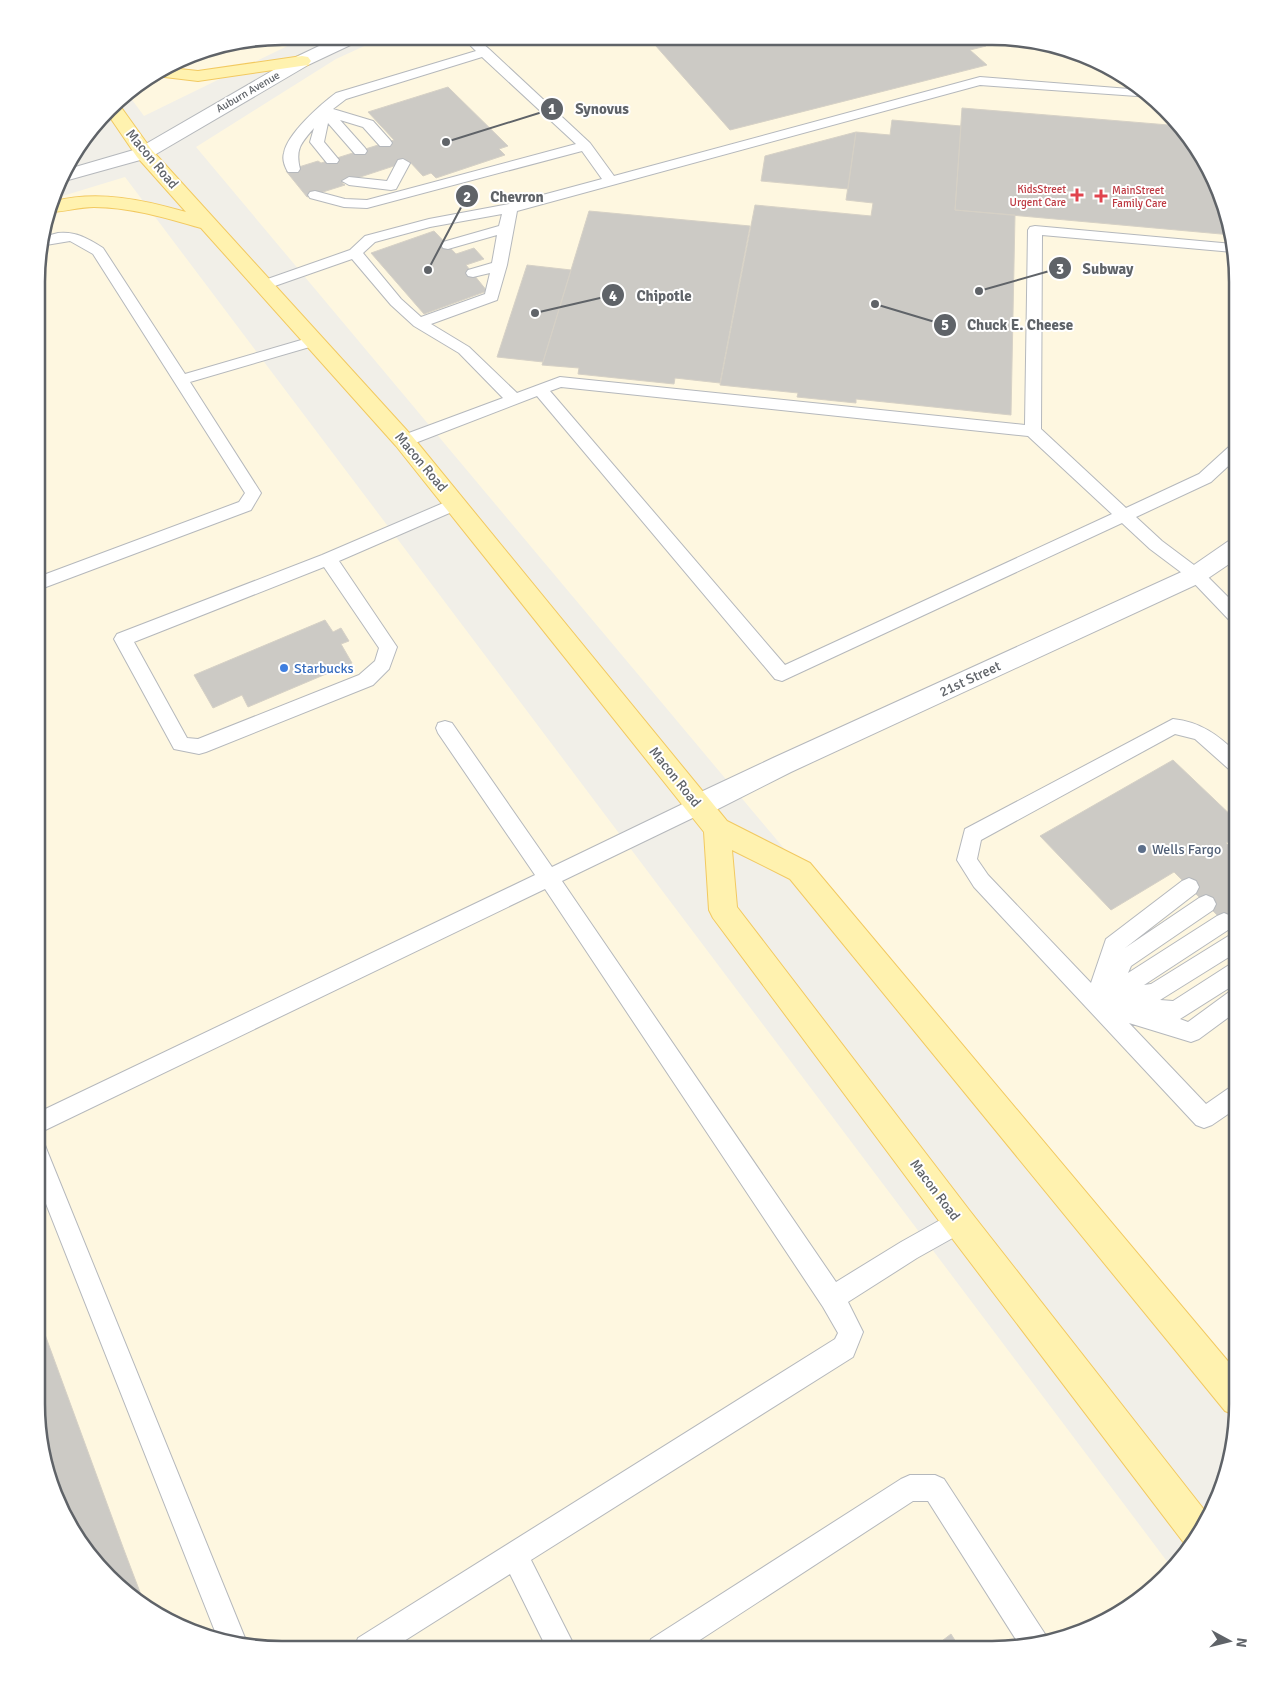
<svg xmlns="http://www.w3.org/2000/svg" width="1274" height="1686" font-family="Signika,sans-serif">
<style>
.commercial{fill:#fef7e0}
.building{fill:#cccac5;stroke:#d6d1c6}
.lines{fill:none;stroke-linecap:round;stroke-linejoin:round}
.service-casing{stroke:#b5b8bc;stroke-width:2}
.minor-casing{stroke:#b5b8bc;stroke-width:2}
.tertiary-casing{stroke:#b5b8bc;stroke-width:2}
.primary-casing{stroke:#f2c960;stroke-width:2}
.service{fill:#fff;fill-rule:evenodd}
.minor{fill:#fff;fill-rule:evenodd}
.tertiary{fill:#fff;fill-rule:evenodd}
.primary{fill:#fff2af;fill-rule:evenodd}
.health-dot{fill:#e0444e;stroke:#fff;stroke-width:2}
.shop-dot{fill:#3f7fe0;stroke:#fff;stroke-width:2}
.service-dot{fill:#5c6f8a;stroke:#fff;stroke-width:2}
.labels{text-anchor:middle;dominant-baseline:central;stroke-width:4;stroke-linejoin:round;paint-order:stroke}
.far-street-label{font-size:11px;fill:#5f6368;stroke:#fff}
.far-health-label{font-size:11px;fill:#be3a42;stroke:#fff;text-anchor:end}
.street-label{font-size:14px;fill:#5f6368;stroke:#fff}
.shop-label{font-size:14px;fill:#366cbe;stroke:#fff;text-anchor:start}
.service-label{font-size:14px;fill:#4e5e75;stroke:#fff;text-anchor:start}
.rim{fill:none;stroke:#5f6368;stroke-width:2.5}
.leader{fill:none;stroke:#5f6368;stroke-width:2}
.callout-dot{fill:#5f6368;stroke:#fff;stroke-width:2}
.mark-label{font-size:15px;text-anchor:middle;font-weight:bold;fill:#fff}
.callout-label{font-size:15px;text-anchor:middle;font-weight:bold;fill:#5f6368;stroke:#fff;stroke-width:4;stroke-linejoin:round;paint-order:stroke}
</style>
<rect width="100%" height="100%" fill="#f1efe8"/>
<path class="commercial" d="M282,36h26l-164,80 -17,-23 76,-44z
M384,37l641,1 61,17 43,23 48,42 35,53 17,46 9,63 -1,1107 -1041,-1242 140,-88z
M125,177l1047,1391 -18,21 -53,35 -46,17 -63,9 -742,-2 -62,-17 -43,-23 -48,-42 -35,-53 -17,-46 -9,-63 2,-1155 18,-51z"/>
<path class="building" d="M648,37l329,1 9,8 -16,4 17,15 -257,65z
M448,87l60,59 -9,3 6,6 -69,23 -5,-5 -8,3 -14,-15 -67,22 3,2 -38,12 -21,-26 32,-10 3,2 73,-23 -26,-28z
M962,108l219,18 31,47 17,46 3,16 -277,-25z
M892,120l69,6 -6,84 60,5 -4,200 -155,-16v4l-59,-6 1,-4 -78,-8 35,-180 116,11 2,-13 -27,-3 10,-68 34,3z
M856,132l-8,57 -87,-8 4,-25z
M589,211l161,15 -30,157 -45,-5 -1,6 -96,-10 1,-6 -37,-3z
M434,231l22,23 18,-6 10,11 -18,6 21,26 -63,23 -53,-61z
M527,265l44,5 -28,92 -46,-5z
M325,620l8,12 8,-4 8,13 -8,3 11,19 -104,44 -6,-12 -29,13 -19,-33z
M1173,760l64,61v16l-11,6 11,11v81l-63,-63 -63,38 -71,-74z
M36,1310l88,240 22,58 -49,-42 -35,-53 -17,-46 -9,-63z
M951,1634l10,16h-31z"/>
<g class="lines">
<defs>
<path id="service" d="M462,37h13l14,12 101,94 24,33 366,-99 162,13 9,7 -171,-12 -463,126 -10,54 -10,35 -66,24 38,23 48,46 43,-16 465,48 3,-195 2,-3 5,-1 198,18v8l-191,-17 -1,194 85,79 73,-34 33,-30 6,-1v14l-27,25 -75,35 26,24 40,30 36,36v17l-6,-1 -42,-44 -40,-30 -28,-26 -340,158 -7,-2 -238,-283 -127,49 -6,1 -6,-1 -2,-4 2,-4 105,-39 -44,-45 -45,-27 -23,-21 -39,-46 -83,29h-10l-2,-3 2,-3 91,-32 15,-14 64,-17 80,-15 93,-25 -20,-28 -215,57 -23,-1 -34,-9 -2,-3 2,-3 5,-1 30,8 22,1 209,-56 -94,-87 -136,42 -13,10 40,12 17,19 2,3 -2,3h-10l-17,-19 -23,-7 25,28 2,3 -2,3h-10l-27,-31 -4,19 15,18 -2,3h-10l-17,-21 4,-14c-13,15 -19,21 -14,41l-2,3h-10c-3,-5 -6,-13 -4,-19 3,-19 37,-49 52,-60l140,-42zM502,214l-3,12 -56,16 -2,3 2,3 5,1 49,-14 -5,28 -24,7 -2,3 2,3 5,1 17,-4 -5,21 -64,23 -20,-18 -38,-46 12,-11 55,-15zM561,387l467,49 84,78 -327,151 -235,-274z
M403,159l7,4 -14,26 -5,1 -42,-5 -7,-4 7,-4 38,4 11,-21z
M58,233c18,-2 31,6 45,15l82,126 130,-38 5,2 3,3 -3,3 -130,38 71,111 -10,17 -213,80v-13l201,-75 6,-9 -152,-239 -23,-13 -30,5 3,-9z
M455,498l6,2 2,4 -2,4 -122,53 58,86 -8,22 -16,16 -167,67 -7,2 -25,-5 -60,-110 3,-5 205,-79zM324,567l55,81 -4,13 -16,14 -161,64 -11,-1 -53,-96z
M1173,719c28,3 45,16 65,35v19l-7,-2 -36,-32 -20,-5 -194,106 -4,19 11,16 103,108 15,-44 76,-58 7,-3 7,3 3,6 -3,6 -71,55 74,-50 7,-3 7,3 3,6 -3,6 -82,56 -3,7 89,-57 7,-3 7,3 3,6 -3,6 -87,57 7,-1 79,-49 7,-3v20l-77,48 13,1 56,-36 8,-2v20l-57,36 8,3 41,-30 8,-2v21l-38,28 -8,3 -62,-19 77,81 23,-16 8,-3v23l-25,17 -8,3 -8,-3 -222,-238 -17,-27 8,-31z
M445,721l7,2 100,144 139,-67 7,-2 7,2 3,6 -3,6 -143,69 274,401 65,-40 50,-28 8,-3 8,3 4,8 -4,8 -50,28 -69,44 15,30 -10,25 -322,203 45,89h-29l-37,-75 -117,74h-39l4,-10 477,-299 3,-6 -15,-26 -278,-418 -508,245v-21l498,-238 -97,-142 -2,-5 2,-5z
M37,1142l8,3 3,8 199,490 -2,3 -27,-7 -181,-458z
M910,1475h25l9,4 101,155 3,8 -28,4 -92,-145h-15l-227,148h-39l4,-10 250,-160z"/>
<path id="minor" d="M1238,538v20l-34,23 -413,191 -83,42 -10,3 -10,-3 -4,-8 4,-8 85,-40 415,-189 42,-29z"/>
<path id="tertiary" d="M340,36h23l-2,4 -53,25 -157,92 -90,25 4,-12 72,-21 159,-92z"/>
<path id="primary" d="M302,56l6,1 3,4 -3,4 -110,16 -42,-5 14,-8 28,3z
M116,103h2l33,46 261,287 315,385 83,42 427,509v44l-12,-5 -435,-532 -58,-29 5,57 233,304 239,305 -13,25 -6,7 -3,-1 -239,-314 -235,-315 -4,-8 -5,-78 -308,-386 -195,-218c-35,-10 -71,-21 -107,-21 -15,0 -30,5 -43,5l4,-11c44,-11 89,-1 131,11l-49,-55 -30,-44z"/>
</defs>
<use href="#service" class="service-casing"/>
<use href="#minor" class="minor-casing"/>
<use href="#tertiary" class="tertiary-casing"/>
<use href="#primary" class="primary-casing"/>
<use href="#service" class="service"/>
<use href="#minor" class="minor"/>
<use href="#tertiary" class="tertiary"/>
<use href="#primary" class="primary"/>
</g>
<g class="health-dot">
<path d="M1074.5 187.5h5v5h5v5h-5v5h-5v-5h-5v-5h5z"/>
<path d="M1098.5 188.5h5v5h5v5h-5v5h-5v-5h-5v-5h5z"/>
</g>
<circle class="shop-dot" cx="284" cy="668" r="5"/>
<circle class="service-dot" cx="1142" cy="849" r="5"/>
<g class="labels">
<g class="far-street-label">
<text transform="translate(248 92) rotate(-30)">Auburn Avenue</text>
</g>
<g class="far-health-label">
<text x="1066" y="189">KidsStreet<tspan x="1066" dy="13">Urgent Care</tspan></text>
<text x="1112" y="190" text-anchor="start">MainStreet<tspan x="1112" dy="13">Family Care</tspan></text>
</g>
<g class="street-label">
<text transform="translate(152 159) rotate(50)">Macon Road</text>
<text transform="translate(421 462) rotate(50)">Macon Road</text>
<text transform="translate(970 679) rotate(-25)">21st Street</text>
<text transform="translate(675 777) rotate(51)">Macon Road</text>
<text transform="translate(935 1190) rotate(53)">Macon Road</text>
</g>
<g class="shop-label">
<text x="294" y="668">Starbucks</text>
</g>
<g class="service-label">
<text x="1152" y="849">Wells Fargo</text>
</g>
</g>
<path d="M0 0H1274V1686H0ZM282 45H992A237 237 0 0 1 1229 282V1404A237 237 0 0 1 992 1641H282A237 237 0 0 1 45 1404V282A237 237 0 0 1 282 45Z" fill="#fff" fill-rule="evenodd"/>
<path class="rim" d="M282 45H992A237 237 0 0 1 1229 282V1404A237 237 0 0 1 992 1641H282A237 237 0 0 1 45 1404V282A237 237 0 0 1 282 45Z"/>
<path class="leader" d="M446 142L552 109M428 270L467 196M979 291L1060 268M535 313L613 295M875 304L945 325"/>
<g class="callout-dot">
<circle cx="446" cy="142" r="5"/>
<circle cx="428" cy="270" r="5"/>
<circle cx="979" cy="291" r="5"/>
<circle cx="535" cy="313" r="5"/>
<circle cx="875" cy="304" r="5"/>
<circle cx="552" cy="109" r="12"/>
<circle cx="467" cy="196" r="12"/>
<circle cx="1060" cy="268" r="12"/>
<circle cx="613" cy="295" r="12"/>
<circle cx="945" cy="325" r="12"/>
</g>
<g class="mark-label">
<text x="552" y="114">1</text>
<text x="467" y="202">2</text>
<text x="1060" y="274">3</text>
<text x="613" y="301">4</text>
<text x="945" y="330">5</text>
</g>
<g class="callout-label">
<text x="602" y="114">Synovus</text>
<text x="517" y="202">Chevron</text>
<text x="1108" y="274">Subway</text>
<text x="664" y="301">Chipotle</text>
<text x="1020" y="330">Chuck E. Cheese</text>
</g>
<g transform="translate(1229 1641) rotate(97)" stroke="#ffffff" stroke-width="4" paint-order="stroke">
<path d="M0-4L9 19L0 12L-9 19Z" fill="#5f6368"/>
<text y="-8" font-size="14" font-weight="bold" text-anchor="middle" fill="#5f6368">N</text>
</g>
</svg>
